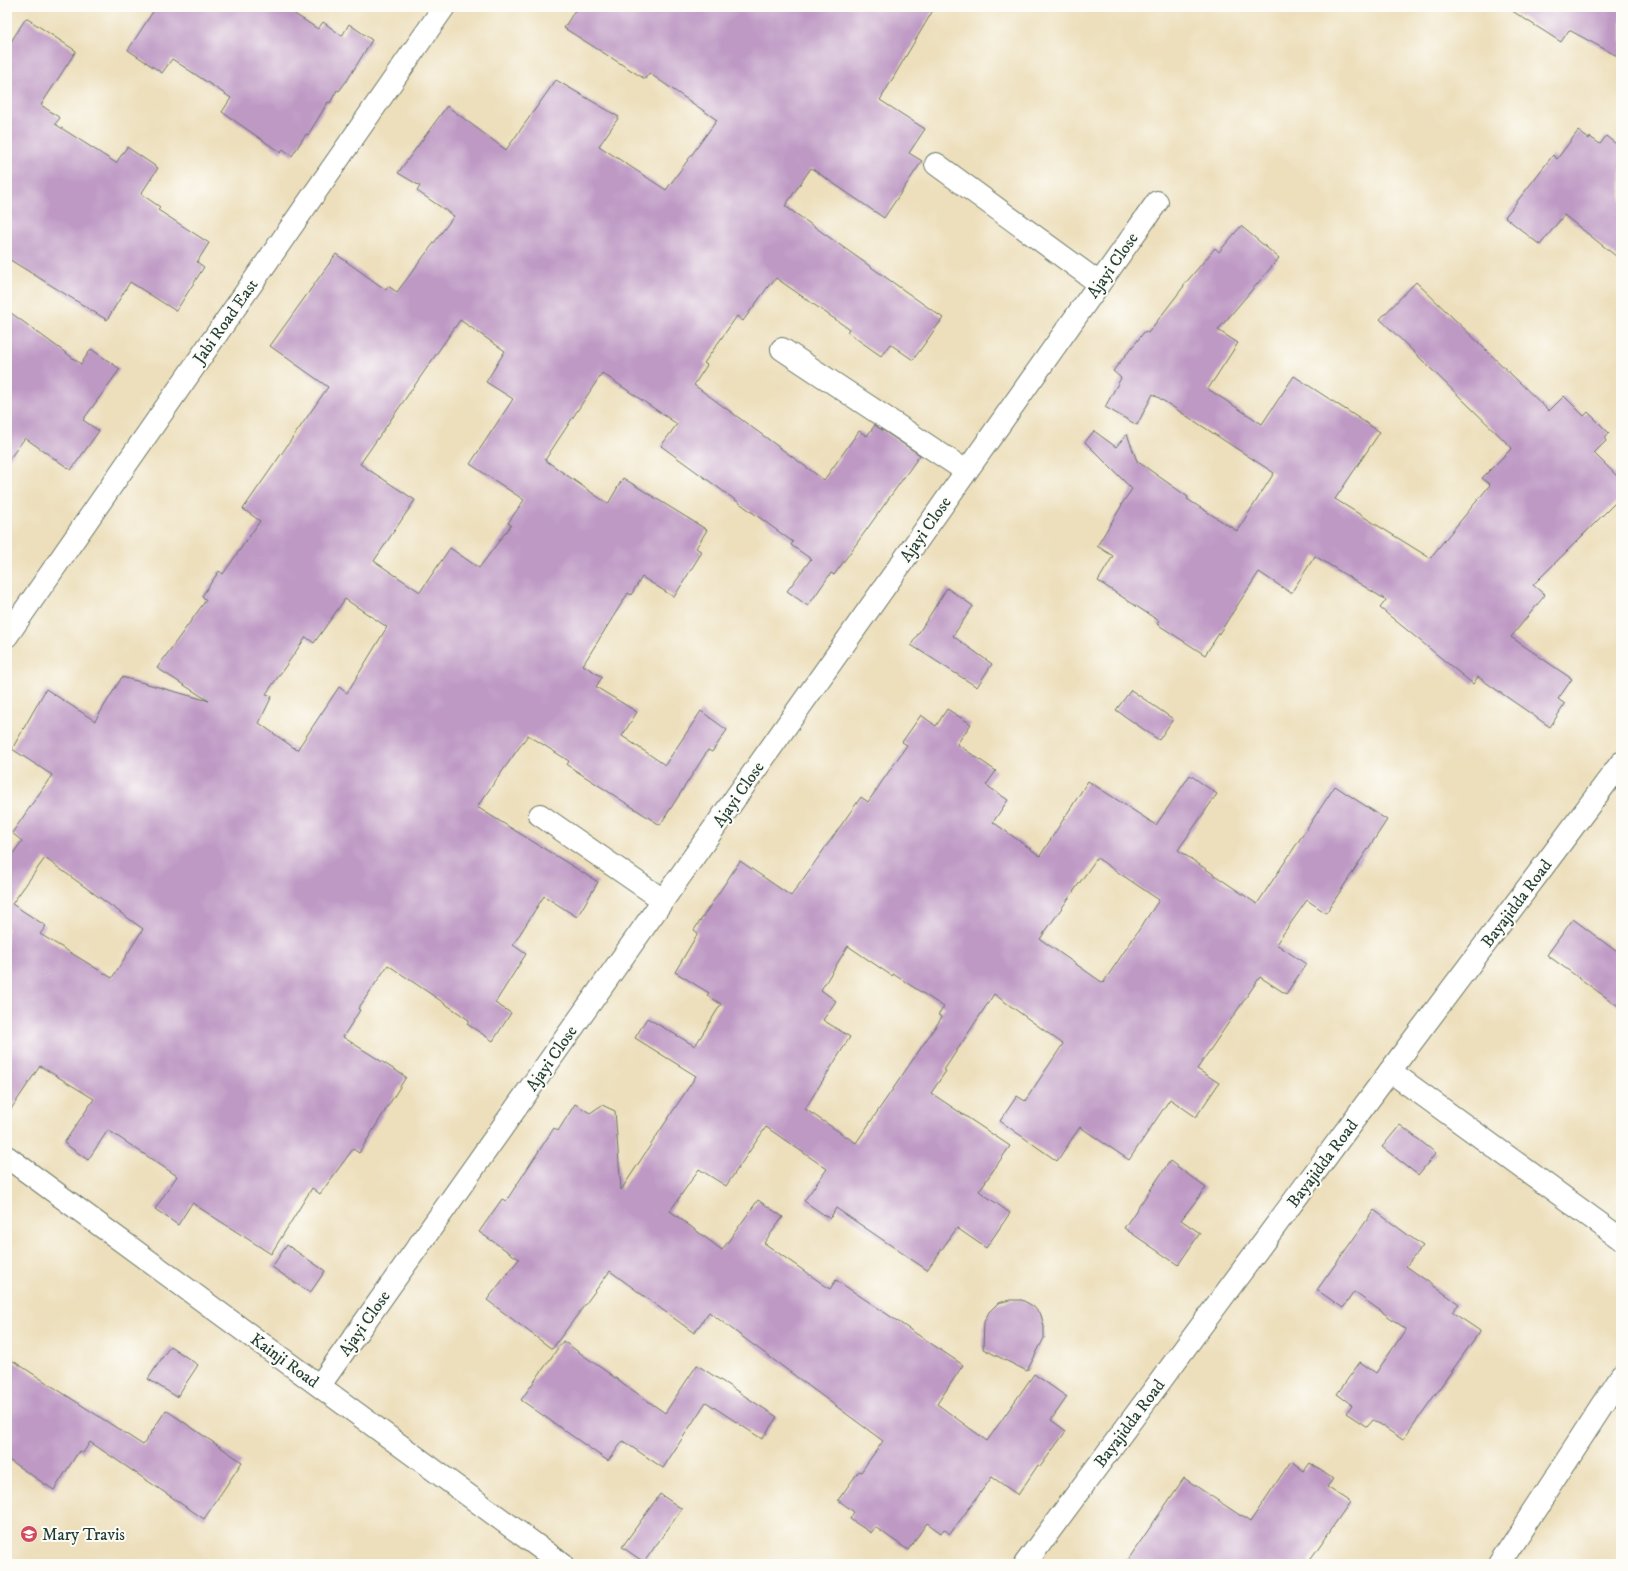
<svg xmlns="http://www.w3.org/2000/svg" width="1628" height="1571" viewBox="0 0 1628 1571" font-family="'IM FELL DW Pica',serif">
	<rect width="100%" height="100%" fill="#fdfcf7"/>
	<filter id="ink" filterUnits="userSpaceOnUse"><feTurbulence type="fractalNoise" baseFrequency=".025" numOctaves="2"/><feDisplacementMap in="SourceGraphic" scale="8" xChannelSelector="R" yChannelSelector="G"/><feConvolveMatrix kernelMatrix="1 2 1 2 8 2 1 2 1" color-interpolation-filters="sRGB"/></filter>
	<filter id="wash" filterUnits="userSpaceOnUse"><feTurbulence type="fractalNoise" baseFrequency=".012" numOctaves="4" result="noise"/><feDisplacementMap in="SourceGraphic" scale="16" xChannelSelector="R" yChannelSelector="G"/><feGaussianBlur stdDeviation="0.9" result="paint"/><feColorMatrix in="noise" values="0 0 0 0 0 0 0 0 0 0 0 0 0 0 0 0 0 1.4 0 .05"/><feComposite in="paint" operator="in"/></filter>
	<g filter="url(#wash)">
		<rect width="100%" height="100%" fill="#eddfbc"/>
		<g id="blocks">
			<g fill="#be99c4" fill-rule="evenodd">
				<polygon points="156,7 284,7 318,29 323,22 342,36 349,24 372,40 348,79 339,91 337,90 330,103 328,102 308,135 306,134 292,156 283,149 281,153 222,112 231,98 172,59 162,73 128,50"/>
				<path d="M577,7H935L880,100L925,129L909,153L922,161L884,218L811,168L785,206L943,318L913,360L890,344L881,356L847,332L849,329L776,278L771,285L770,284L743,321L737,316L704,363L707,365L694,385L824,480L859,431L867,436L875,425L920,455L834,575L831,573L808,606L787,591L811,559L791,545L793,542L661,446L677,424L602,373L545,460L608,504L623,478L707,530L696,548L702,552L674,597L642,577L631,595L628,593L583,665L602,677L596,687L637,712L622,736L665,765L701,711L727,730L712,752L708,750L660,825L567,765L569,761L528,735L477,807L598,882L577,917L544,896L513,945L526,954L495,1003L511,1013L493,1041L467,1024L469,1020L388,965L358,1009L360,1010L343,1037L406,1077L359,1153L353,1149L320,1194L312,1188L271,1254L192,1203L178,1225L155,1209L177,1176L108,1130L88,1160L64,1143L94,1099L40,1066L7,1115V862L22,841L12,833L52,775L12,749L46,689L95,721L122,677L209,701L157,668L206,600L202,596L219,571L223,574L260,521L243,509L328,387L270,346L336,254L386,290L388,286L397,292L454,216L417,191L420,186L398,173L447,106L506,150L556,80L619,117L599,146L666,190L717,120L649,73L645,79L564,28ZM460,320L505,351L486,382L513,399L470,464L524,500L508,523L511,525L479,568L450,548L420,592L374,561L415,500L360,464ZM345,599L387,627L347,693L339,687L297,750L259,723L272,696L266,694L306,637L314,643ZM45,858L143,929L112,978L40,934L46,926L12,904Z"/>
				<polygon points="1506,7 1621,7 1621,58 1569,30 1561,42"/>
				<polygon points="26,18 76,51 41,105 60,118 55,124 116,163 127,147 158,168 141,194 160,207 158,210 209,243 197,262 204,267 176,311 130,282 107,320 7,258 7,48"/>
				<polygon points="1578,131 1589,139 1590,137 1600,144 1606,136 1621,148 1621,260 1564,215 1540,245 1505,217 1553,155 1557,159"/>
				<polygon points="1241,226 1279,258 1218,330 1238,343 1208,389 1262,424 1294,376 1380,432 1335,499 1430,558 1490,485 1482,478 1512,448 1380,319 1416,282 1549,411 1564,396 1584,416 1588,412 1609,433 1605,439 1606,441 1594,453 1621,480 1621,497 1533,585 1545,595 1511,637 1572,679 1558,699 1565,704 1550,727 1478,677 1473,684 1380,608 1386,600 1315,556 1291,593 1259,572 1205,655 1157,624 1159,621 1098,581 1113,556 1097,546 1122,505 1121,505 1132,489 1085,442 1094,431 1116,447 1127,434 1137,461 1188,497 1187,499 1237,531 1274,473 1153,394 1137,425 1105,407 1121,378 1113,371 1145,331 1148,333 1184,286 1183,286 1215,248 1219,252"/>
				<polygon points="7,310 81,364 91,349 120,369 83,420 99,431 71,470 25,438 7,462"/>
				<polygon points="947,588 973,606 953,636 992,664 977,687 911,645"/>
				<polygon points="1131,690 1173,719 1159,740 1116,710"/>
				<path d="M947,709L971,724L957,744L996,771L986,785L1008,800L993,822L1040,856L1088,781L1156,825L1190,775L1217,794L1178,850L1257,904L1335,786L1387,820L1326,913L1307,900L1276,944L1306,964L1286,994L1260,977L1197,1069L1219,1083L1196,1117L1170,1099L1129,1160L1080,1127L1057,1161L1000,1121L1017,1096L1025,1101L1063,1044L994,994L944,1070L946,1071L931,1093L1010,1146L979,1191L1010,1213L986,1248L957,1228L927,1270L836,1208L830,1219L804,1201L827,1169L766,1127L726,1186L699,1169L670,1211L722,1250L758,1200L783,1217L764,1243L830,1289L836,1280L963,1365L937,1404L987,1441L1034,1374L1067,1397L1051,1420L1066,1431L1040,1467L1038,1465L1018,1495L992,1477L950,1534L944,1529L941,1533L927,1523L908,1550L875,1527L871,1533L850,1519L854,1512L838,1500L859,1471L861,1472L883,1441L709,1312L694,1333L610,1271L552,1349L487,1300L519,1259L479,1232L502,1199L506,1201L554,1128L558,1131L575,1104L590,1113L602,1105L615,1111L621,1190L696,1076L635,1038L647,1018L695,1046L721,1004L707,995L709,993L675,972L698,933L694,930L740,861L791,896L861,797L868,802L907,745L902,742L921,715L936,726ZM1097,858L1159,900L1103,983L1040,939ZM848,946L892,976L893,974L944,1007L938,1015L942,1017L856,1143L805,1109L850,1037L823,1020L836,1001L821,990Z"/>
				<polygon points="1573,919 1621,955 1621,1008 1547,955"/>
				<polygon points="1400,1125 1436,1153 1418,1175 1382,1147"/>
				<polygon points="1170,1161 1206,1188 1181,1220 1200,1233 1178,1265 1124,1228"/>
				<polygon points="1374,1210 1423,1246 1406,1266 1459,1304 1452,1312 1480,1331 1403,1440 1373,1420 1367,1427 1346,1413 1352,1405 1337,1394 1360,1362 1376,1373 1406,1329 1354,1292 1343,1308 1317,1290"/>
				<polygon points="287,1245 325,1271 310,1293 272,1267"/>
				<polygon points="1010,1300 1022,1300 1033,1306 1041,1315 1044,1326 1044,1338 1027,1371 983,1349 984,1322 989,1312 998,1303"/>
				<polygon points="563,1341 665,1413 697,1365 777,1417 762,1439 706,1402 663,1468 623,1441 608,1461 521,1400"/>
				<polygon points="170,1346 198,1365 177,1397 148,1379"/>
				<polygon points="7,1357 143,1445 166,1410 242,1462 204,1519 90,1442 83,1453 79,1451 54,1490 7,1459"/>
				<polygon points="1291,1461 1304,1471 1310,1463 1333,1479 1327,1487 1350,1502 1307,1564 1125,1564 1184,1478 1250,1522"/>
				<polygon points="660,1494 682,1509 644,1562 622,1547"/>
			</g>
		</g>
	</g>
	<g filter="url(#ink)">
		<use href="#blocks" fill-opacity="0" stroke="#677664" stroke-width="1"/>
		<g fill="none" stroke-linecap="round" stroke-linejoin="round">
			<g stroke="#677664" stroke-width="24">
				<g id="minor">
					<polyline points="936,164 1099,283"/>
					<polyline points="782,349 966,471"/>
					<polyline points="7,636 444,7"/>
					<polyline points="540,815 663,900"/>
					<polyline points="1390,1071 1621,1239"/>
					<polyline points="7,1157 562,1564"/>
					<polyline points="320,1385 1157,202"/>
					<polyline points="1025,1564 1390,1071 1621,763"/>
					<polyline points="1499,1564 1621,1377"/>
				</g>
			</g>
			<use href="#minor" stroke="#fff" stroke-width="22"/>
		</g>
	</g>
	<defs>
		<g id="school-disc" transform="scale(0.9)"><circle r="9.5" fill="#d1495b" stroke="#fdfcf7"/><path d="M0-5L7-2L0 1L-7-2ZM-4 1L0 2.5L4 1V4Q0 6-4 4Z" fill="#fff"/></g>
	</defs>
	<g fill-rule="evenodd">
		<use href="#school-disc" x="29" y="1534"/>
	</g>
	<g text-anchor="middle" stroke-width="4" stroke-linejoin="round" paint-order="stroke">
		<g font-size="17" fill="#1f3d34" stroke="#fdfcf7">
			<text transform="translate(1112 265) rotate(-55)" y="6">Ajayi Close</text>
			<text transform="translate(225 321) rotate(-55)" y="6">Jabi Road East</text>
			<text transform="translate(925 529) rotate(-55)" y="6">Ajayi Close</text>
			<text transform="translate(738 794) rotate(-55)" y="6">Ajayi Close</text>
			<text transform="translate(1516 903) rotate(-53)" y="6">Bayajidda Road</text>
			<text transform="translate(551 1058) rotate(-55)" y="6">Ajayi Close</text>
			<text transform="translate(1322 1163) rotate(-53)" y="6">Bayajidda Road</text>
			<text transform="translate(364 1323) rotate(-55)" y="6">Ajayi Close</text>
			<text transform="translate(285 1360) rotate(36)" y="6">Kainji Road</text>
			<text transform="translate(1129 1423) rotate(-53)" y="6">Bayajidda Road</text>
		</g>
		<g font-size="17" fill="#1f3d34" stroke="#fdfcf7" text-anchor="start">
			<text x="42" y="1540">Mary Travis</text>
		</g>
	</g>
	<rect width="1628" height="1571" fill="none" stroke="#fdfcf7" stroke-width="24"/>
</svg>
